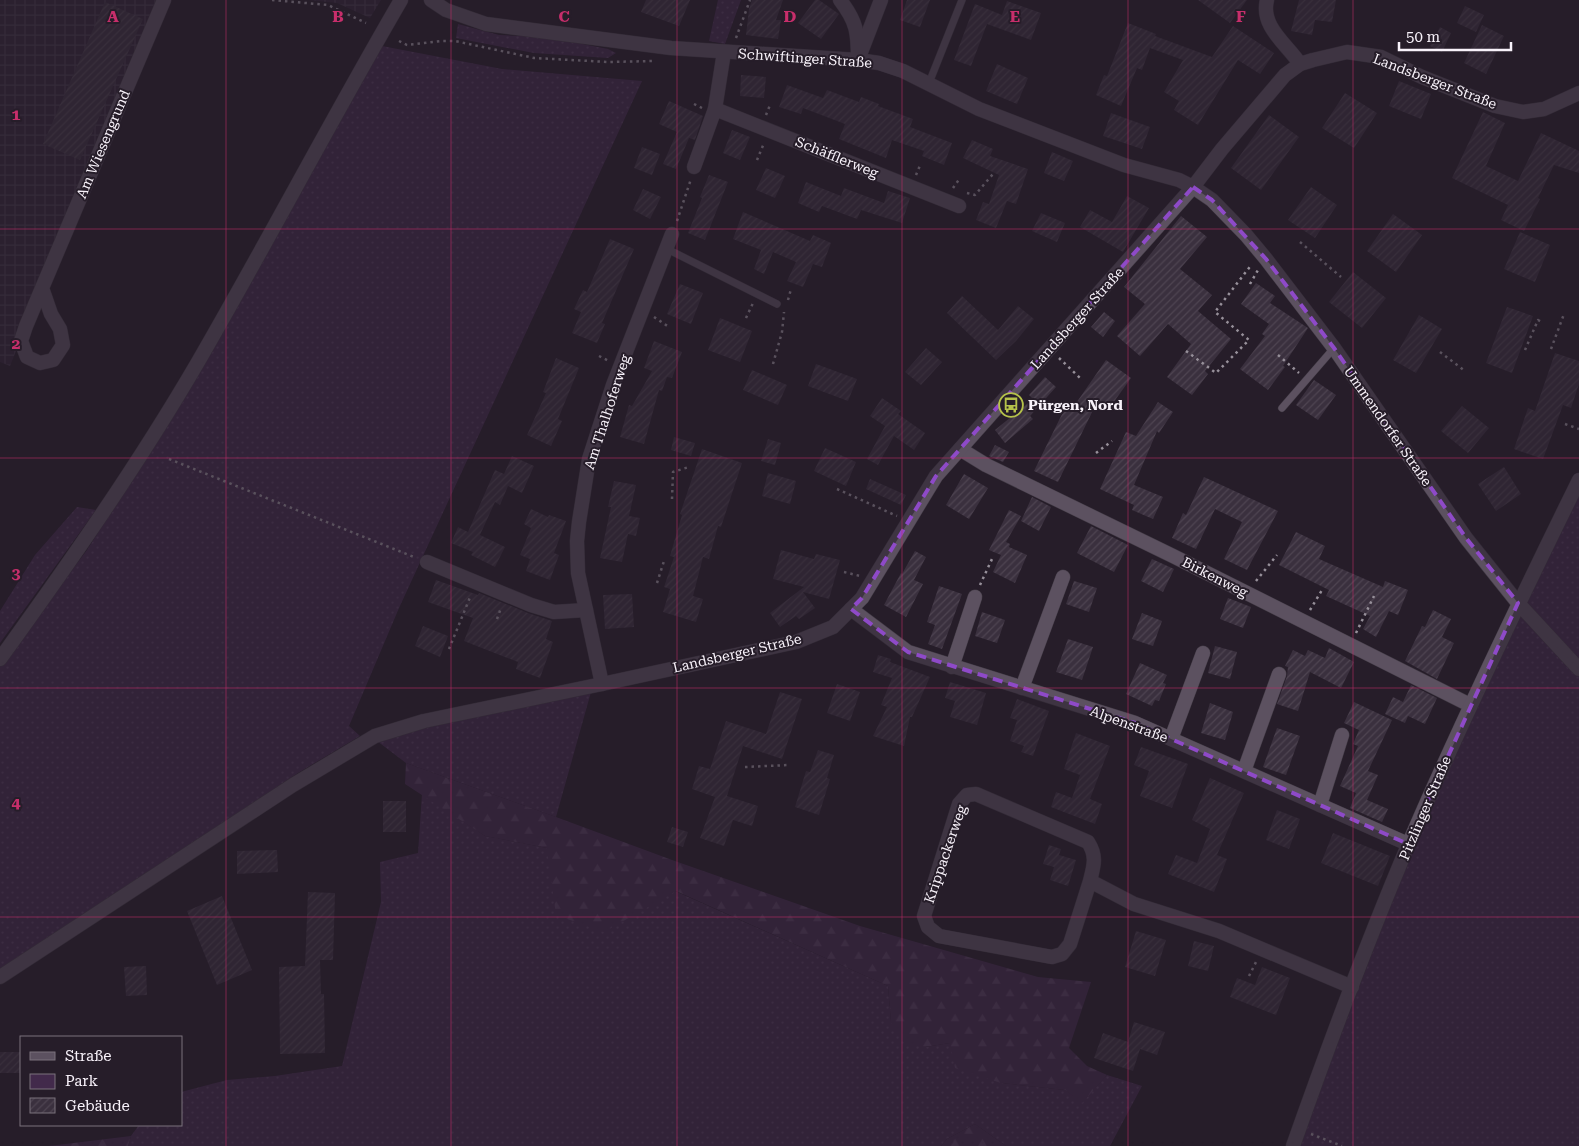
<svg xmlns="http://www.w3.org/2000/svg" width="1579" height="1146" viewBox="0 0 1579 1146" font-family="'Roboto Serif',serif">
	<defs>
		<pattern id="industrial-grid" width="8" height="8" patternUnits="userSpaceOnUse" patternTransform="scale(1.25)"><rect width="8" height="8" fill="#312436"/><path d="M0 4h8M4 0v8" fill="none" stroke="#453a4a"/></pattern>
		<pattern id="green-dots" width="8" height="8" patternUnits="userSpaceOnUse" patternTransform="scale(1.25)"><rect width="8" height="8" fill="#422a4b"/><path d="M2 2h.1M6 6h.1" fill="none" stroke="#553f5d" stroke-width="1.8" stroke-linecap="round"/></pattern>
		<pattern id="forest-firs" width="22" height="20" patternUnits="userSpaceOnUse" patternTransform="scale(1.25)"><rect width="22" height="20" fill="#422a4b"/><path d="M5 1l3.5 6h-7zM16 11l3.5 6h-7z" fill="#553f5d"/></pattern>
		<pattern id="building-hatch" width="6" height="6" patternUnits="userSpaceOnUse" patternTransform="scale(1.25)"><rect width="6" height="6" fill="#3a303e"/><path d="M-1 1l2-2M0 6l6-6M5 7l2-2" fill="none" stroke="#4e4451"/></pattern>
	</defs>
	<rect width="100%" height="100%" fill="#261d29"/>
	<g fill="url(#industrial-grid)">
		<polygon points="0,0 168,0 85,179 10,366 0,362"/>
		<polygon points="309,0 381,0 370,18 337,3"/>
	</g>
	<g fill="url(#green-dots)">
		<polygon points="718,0 741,0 725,44 709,41"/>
		<polygon points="458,24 499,35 547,37 608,49 616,53 608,58 534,53 456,38"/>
		<polygon points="382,46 502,69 642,81 399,608 349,726 360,736 298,773 197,841 0,971 0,666 87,550 149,452"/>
		<polygon points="1579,493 1579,1146 1298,1146 1413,846 1474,706"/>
		<polygon points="77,507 96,510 0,643 0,611 35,555"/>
		<polygon points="591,692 556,817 406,763 377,741 425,726"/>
		<polygon points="422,794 485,836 547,848 604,931 675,891 888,986 891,1022 925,1047 950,1043 1001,1083 1065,1090 1082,1102 1107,1075 1142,1086 1110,1146 1006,1146 975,1124 947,1139 941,1146 128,1146 131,1136 139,1125 181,1125 181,1092 227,1080 275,1076 342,1066 381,902 380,862 418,853"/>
	</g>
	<g fill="url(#forest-firs)">
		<polygon points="406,763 556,817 672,860 860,926 1038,977 1091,982 1069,1048 1087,1066 1107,1075 1082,1103 1065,1090 1001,1083 955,1068 950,1043 925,1047 905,1044 891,1022 888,986 676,891 604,932 556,915 547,848 485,836 405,784"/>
		<polygon points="975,1124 1006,1146 941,1146 947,1139"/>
		<polygon points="131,1136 128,1146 49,1146"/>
	</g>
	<g fill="url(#building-hatch)">
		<polygon points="646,0 690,0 679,26 641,12"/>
		<polygon points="752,0 783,0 776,20 781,20 778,39 746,35 749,9"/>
		<polygon points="815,0 819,0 839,14 821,39 798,23"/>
		<polygon points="907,0 930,0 920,27 900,20"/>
		<polygon points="1198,0 1247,0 1230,23"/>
		<polygon points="1299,0 1336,0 1332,22 1315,20 1312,35 1291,31"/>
		<polygon points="1007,1 1041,13 1031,40 987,24 971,66 954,60 975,4 1002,15"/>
		<polygon points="105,2 143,19 80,160 43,144"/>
		<polygon points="1465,6 1484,15 1476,32 1457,23"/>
		<polygon points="1128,23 1156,34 1155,36 1212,57 1233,26 1274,53 1260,74 1238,60 1198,125 1174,110 1179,101 1164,92 1183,60 1150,48 1142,70 1137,68 1121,106 1096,95 1104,75 1107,76"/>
		<polygon points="1482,25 1504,36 1486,74 1464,63"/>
		<polygon points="1440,27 1451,33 1442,52 1430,46"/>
		<polygon points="997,64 1028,78 1017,104 986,91"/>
		<polygon points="741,75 766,77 764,98 740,96"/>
		<polygon points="1399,81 1431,94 1421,119 1389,106"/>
		<polygon points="787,85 823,98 827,90 859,102 861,97 879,104 878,106 913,119 910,127 952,143 944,165 922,156 924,151 892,140 886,158 839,139 845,124 803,108 801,114 779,107"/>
		<polygon points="1345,93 1377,113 1354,148 1322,128"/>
		<polygon points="669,101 703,116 695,140 689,138 676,169 663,164 677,132 659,124"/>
		<polygon points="1483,112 1505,123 1486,166 1518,181 1541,133 1579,151 1579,173 1554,165 1538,198 1540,199 1524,231 1501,220 1508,205 1452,178"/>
		<polygon points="1111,113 1150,127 1142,149 1103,136"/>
		<polygon points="1269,115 1299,137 1261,190 1231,168"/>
		<polygon points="732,130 750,137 740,160 723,153"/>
		<polygon points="972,140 993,149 990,156 1028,169 1016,204 1007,201 996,228 976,220 983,202 989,204 999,175 963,158"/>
		<polygon points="642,147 660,154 652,175 634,168"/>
		<polygon points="1052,152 1073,161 1064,181 1044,173"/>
		<polygon points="766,168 785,176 775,198 756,190"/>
		<polygon points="709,175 728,182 705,240 688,233 702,198 700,197"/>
		<polygon points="806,182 841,196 844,188 884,203 888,191 910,198 902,223 861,210 857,219 822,206 819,212 798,203"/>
		<polygon points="1311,187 1337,205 1315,238 1288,220"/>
		<polygon points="643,189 661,197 650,219 633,210"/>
		<polygon points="1127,196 1149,208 1123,252 1080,227 1090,210 1112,222"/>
		<polygon points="743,212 810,241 813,235 831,243 822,267 813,264 803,287 787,281 796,262 773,252 764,274 754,269 761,250 733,239"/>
		<polygon points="1041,213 1065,223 1057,242 1032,231"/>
		<polygon points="1393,214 1422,235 1396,272 1367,251"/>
		<polygon points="1181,216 1207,237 1180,269 1212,295 1198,311 1231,339 1205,371 1208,374 1192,395 1167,377 1191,344 1168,324 1140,356 1117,336 1145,304 1124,287"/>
		<polygon points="1520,232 1550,245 1535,282 1504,269"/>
		<polygon points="610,239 634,249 602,323 605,324 597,343 572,333 581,312 574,309 583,290 587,292"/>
		<polygon points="1353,272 1386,298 1362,328 1329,302"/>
		<polygon points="1256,283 1275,296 1270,303 1308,328 1283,366 1285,367 1268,390 1240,369 1265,336 1262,334 1269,324 1241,304"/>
		<polygon points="680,284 703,293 691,324 667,314"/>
		<polygon points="962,296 998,330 1018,306 1034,319 1016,341 996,360 947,313"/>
		<polygon points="1507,307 1533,316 1512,373 1486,363"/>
		<polygon points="1104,312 1115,321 1103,337 1091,327"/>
		<polygon points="1419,315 1442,329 1416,373 1393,360"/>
		<polygon points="720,318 752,331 740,362 708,350"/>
		<polygon points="654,341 682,352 672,378 667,377 662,391 659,390 644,444 620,437 629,405 632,406 652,371 644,368"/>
		<polygon points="926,348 942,362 921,385 905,372"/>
		<polygon points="1555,353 1579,361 1579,384 1571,408 1563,405 1543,459 1514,449 1528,408 1535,411"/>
		<polygon points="556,358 579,368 558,419 562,421 551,446 527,435 546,393 543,392"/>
		<polygon points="1106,360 1131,378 1108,410 1097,402 1058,482 1034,471 1066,406 1072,409"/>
		<polygon points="816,364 857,379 848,401 808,386"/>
		<polygon points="752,370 787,385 778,405 743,390"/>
		<polygon points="1045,377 1056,387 1030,416 1033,419 1005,443 995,430 1033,399 1029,395"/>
		<polygon points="1314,380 1336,395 1318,420 1296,405"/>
		<polygon points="882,398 901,411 898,414 925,433 914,450 894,436 878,465 867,459 885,426 870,416"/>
		<polygon points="1158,402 1173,412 1159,433 1157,431 1134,485 1163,497 1153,519 1132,510 1134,505 1100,489 1126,432 1136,436"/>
		<polygon points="1462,406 1489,428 1468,453 1441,431"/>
		<polygon points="674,437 695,443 691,456 671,450"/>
		<polygon points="768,439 781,443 775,465 761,461"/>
		<polygon points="995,445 1009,452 1003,462 989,456"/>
		<polygon points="825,448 856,462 846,486 814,471"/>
		<polygon points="702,449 742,463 721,527 718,526 709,559 703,557 693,596 703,599 696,622 663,612 670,589 664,587 674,557 670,556 682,515 680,514"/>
		<polygon points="512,456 534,466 522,493 508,486 500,505 495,502 480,535 505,547 495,567 471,555 473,552 451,543 458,527 468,532 495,470 504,474"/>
		<polygon points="1504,467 1521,494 1496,511 1478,484"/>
		<polygon points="768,473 796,481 790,504 762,496"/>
		<polygon points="964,474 988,488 969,519 946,505"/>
		<polygon points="1204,477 1278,511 1247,570 1224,559 1242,522 1215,509 1196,549 1172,538 1183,513 1186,515"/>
		<polygon points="870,479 906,495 901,505 866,489"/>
		<polygon points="614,481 636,485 629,516 640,518 636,536 628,534 622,562 600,558 611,507 608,507"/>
		<polygon points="1032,497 1051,507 1039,531 1021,521"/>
		<polygon points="531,509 548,517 549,515 566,521 554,553 559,555 550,580 526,571 530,559 520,555 531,528 524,524"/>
		<polygon points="1009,510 1021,516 1006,542 1010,544 1009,547 1027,555 1015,583 993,572 1001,555 989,550"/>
		<polygon points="1091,526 1128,545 1114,572 1077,553"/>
		<polygon points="1296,532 1325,546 1319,559 1383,587 1385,581 1408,590 1398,615 1389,611 1376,637 1363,629 1370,616 1326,596 1329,590 1279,565"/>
		<polygon points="781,550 814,559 816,554 840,560 829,599 803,592 815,608 799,619 796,616 780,627 770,613 804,587 773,579"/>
		<polygon points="915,551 926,557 914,580 923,584 906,617 884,605 901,573 902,574"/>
		<polygon points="1152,559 1174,569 1163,592 1141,581"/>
		<polygon points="436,580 478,595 479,593 528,613 552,621 546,639 553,642 540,678 516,669 518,662 464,641 473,618 428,602"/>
		<polygon points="1074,581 1097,588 1089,612 1066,604"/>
		<polygon points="939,586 962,594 942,649 928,644 935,625 927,622"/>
		<polygon points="632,594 634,627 605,629 603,595"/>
		<polygon points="1228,598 1251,607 1243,628 1220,619"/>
		<polygon points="1433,610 1451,619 1442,637 1454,643 1437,679 1405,661 1422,626 1425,627"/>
		<polygon points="982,612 1005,620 997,643 975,636"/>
		<polygon points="1142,613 1162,621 1153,646 1132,639"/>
		<polygon points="423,626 448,636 440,657 415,646"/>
		<polygon points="1068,639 1093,647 1082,680 1056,672"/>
		<polygon points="1215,646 1237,652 1230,679 1208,673"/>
		<polygon points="1329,648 1354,662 1341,688 1310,672 1298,711 1277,704 1287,676 1288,667 1285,666 1293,650 1305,656 1308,650 1325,658"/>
		<polygon points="878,655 891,659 890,662 930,677 912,717 910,717 904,746 873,736 887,707 881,705 892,678 873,672"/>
		<polygon points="1140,663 1167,675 1163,683 1166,684 1159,701 1155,700 1152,706 1126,694"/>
		<polygon points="950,682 986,693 977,725 950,717 955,701 945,698"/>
		<polygon points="837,684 860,692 850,721 827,713"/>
		<polygon points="1411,685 1437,698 1425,724 1408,716 1405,723 1385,714 1393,697 1403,702"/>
		<polygon points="780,692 802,699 782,759 743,746 727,796 758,806 752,826 733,820 724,846 700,838 715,797 692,789 699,766 710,769 726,721 766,734"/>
		<polygon points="1017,699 1049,711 1033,756 1021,752 1024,746 1010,741 1017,720 1010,718"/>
		<polygon points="1354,702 1392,720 1368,771 1378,775 1367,800 1388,809 1382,822 1350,808 1356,793 1340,786 1358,746 1353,744 1359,730 1344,723"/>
		<polygon points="1210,703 1233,712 1225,740 1201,733"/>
		<polygon points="1277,728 1300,736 1286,775 1263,767"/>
		<polygon points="1076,733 1110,746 1090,799 1102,804 1095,824 1051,807 1056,792 1072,798 1080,775 1064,769"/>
		<polygon points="1141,747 1188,764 1172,808 1140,796 1149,771 1134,765"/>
		<polygon points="818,750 834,755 827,778 830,779 819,815 795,807 806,771 810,772"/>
		<polygon points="1210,778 1244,793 1217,855 1227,859 1214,892 1168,874 1176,855 1197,863 1210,829 1192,820"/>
		<rect x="383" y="801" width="23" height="31"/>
		<polygon points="1277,810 1300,819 1289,849 1266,840"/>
		<polygon points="672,827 688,832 683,847 667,842"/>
		<polygon points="1333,833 1390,856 1378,886 1321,863"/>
		<polygon points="1049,845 1061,849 1059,855 1076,860 1068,886 1050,880 1054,867 1043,864"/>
		<polygon points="277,850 278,872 237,874 237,851"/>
		<polygon points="308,892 335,893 333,960 320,960 321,994 324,994 325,1053 280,1054 279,967 305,966"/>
		<polygon points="222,896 252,970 217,985 187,911"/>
		<polygon points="1136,931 1166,940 1155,976 1125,967"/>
		<polygon points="1194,941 1214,946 1208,971 1188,966"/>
		<polygon points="146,966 147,995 126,996 124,967"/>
		<polygon points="1262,967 1290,978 1276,1015 1230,997 1237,978 1255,985"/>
		<polygon points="1134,1022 1165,1032 1157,1055 1140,1049 1133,1071 1094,1058 1103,1033 1128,1042"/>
		<rect x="0" y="1052" width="21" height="21"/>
	</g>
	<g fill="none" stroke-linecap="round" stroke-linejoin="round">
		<g stroke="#423b45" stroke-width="8">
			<g id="service">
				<polyline points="929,83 962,0"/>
				<polyline points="667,249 777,304"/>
				<polyline points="1282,408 1334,348"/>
			</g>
		</g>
		<g stroke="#423b45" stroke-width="15">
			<g id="minor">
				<path d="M840,0C857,22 858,33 858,60"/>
				<path d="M1267,0C1260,27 1288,45 1300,64"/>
				<polyline points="861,52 881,0"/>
				<polyline points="715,109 959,206"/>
				<polyline points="694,167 715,109 724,52"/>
				<polyline points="42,288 51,314 60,329 63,345 53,360 40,363 27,357 21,341 26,326 42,288 164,0"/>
				<polyline points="960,449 986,465 1173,556 1470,705"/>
				<polyline points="427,562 531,605 554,612 586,610"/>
				<polyline points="851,609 908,652 1135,723 1408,844"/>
				<polyline points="952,667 975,597"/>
				<polyline points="602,684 578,573 577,541 579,522 589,459 613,385 672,234"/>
				<polyline points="1022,688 1063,577"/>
				<polyline points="1171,739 1203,653"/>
				<polyline points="1244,771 1279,674"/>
				<polyline points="1320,805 1342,735"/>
				<path d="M1090,881L1070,944L1062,954L1052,957L939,936L928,927L924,916L959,804L967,795L976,794L1088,842C1097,856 1094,865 1090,881L1134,904L1219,931L1352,987"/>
				<polyline points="0,977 293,785 375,736 424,721 602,684 796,642 833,627 862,598 936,476 1193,187 1222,149 1285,75 1300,64 1313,60 1347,52 1381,57 1422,77 1495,106 1523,112 1544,109 1579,93"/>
				<path d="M1293,1146C1329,1044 1367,942 1409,843C1462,720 1520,600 1579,480"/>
			</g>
		</g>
		<g stroke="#423b45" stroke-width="15">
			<polyline id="tertiary" points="431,0 446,10 486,24 671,48 858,60 879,63 903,71 979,109 1124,165 1179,180 1193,187 1212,200 1246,235 1266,259 1334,348 1466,538 1518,603 1579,669"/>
		</g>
		<g stroke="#423b45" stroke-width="15">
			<path id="secondary" d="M0,659C70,562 138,465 198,362C267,243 331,120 401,0"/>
		</g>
		<g stroke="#97909a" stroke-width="2.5" stroke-dasharray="2.5 4" stroke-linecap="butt">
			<polyline points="272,0 328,5 366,23"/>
			<polyline points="736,38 750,0"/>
			<polyline points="399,41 407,45 441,41 455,41 534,58 608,62 655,61"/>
			<polyline points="694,104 702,108"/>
			<polyline points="766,115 770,105"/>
			<polyline points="757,160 764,143"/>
			<polyline points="916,175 921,163"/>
			<polyline points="953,188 960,178"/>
			<polyline points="967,193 975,195 993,174"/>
			<polyline points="677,221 691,179"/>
			<polyline points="1300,242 1341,277"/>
			<polyline points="1250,284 1258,270"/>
			<polyline points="788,300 791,289"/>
			<polyline points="654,317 669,327"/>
			<polyline points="746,318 753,303"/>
			<polyline points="1551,349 1564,314"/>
			<polyline points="1525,350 1538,320 1542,322"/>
			<polyline points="1186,351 1216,373 1249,340 1215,312 1252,264"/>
			<polyline points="1440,352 1465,371"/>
			<polyline points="1278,355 1299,373"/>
			<polyline points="599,356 609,361"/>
			<polyline points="1059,358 1080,378"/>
			<polyline points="773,364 782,332 784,312"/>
			<polyline points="1565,424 1579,429"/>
			<polyline points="1096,453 1112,441"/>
			<polyline points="169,459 414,557"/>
			<polyline points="837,489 897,516"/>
			<polyline points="672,499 673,472 689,467"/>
			<polyline points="844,572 860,576"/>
			<polyline points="1256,581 1277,555"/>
			<polyline points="657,583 664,561"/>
			<polyline points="980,585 992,559"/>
			<polyline points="1310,610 1322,590"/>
			<polyline points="497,619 501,608"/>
			<polyline points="1356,633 1374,596"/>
			<polyline points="449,649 471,595"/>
			<polyline points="745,767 789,765"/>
			<polyline points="1249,976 1256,962"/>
			<polyline points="1311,1134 1342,1146"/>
		</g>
		<use href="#service" stroke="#5c5160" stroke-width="7"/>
		<use href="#minor" stroke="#5c5160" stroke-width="14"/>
		<use href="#tertiary" stroke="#5c5160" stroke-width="14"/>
		<use href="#secondary" stroke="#5c5160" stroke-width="14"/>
	</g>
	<path d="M0 0H1579V1146H0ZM1193,187L1212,200L1266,259L1334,348L1466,538L1518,603L1408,844L1135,723L908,652L851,609L862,598L936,476Z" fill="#261d29" fill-opacity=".55" fill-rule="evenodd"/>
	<path fill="none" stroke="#8e4ac8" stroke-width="4" stroke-dasharray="10 6" stroke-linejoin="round" d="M1193,187L1212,200L1266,259L1334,348L1466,538L1518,603L1408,844L1135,723L908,652L851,609L862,598L936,476Z"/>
	<path fill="none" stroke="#c72e6b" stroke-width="1" stroke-opacity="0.55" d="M226,0V1146M451,0V1146M677,0V1146M902,0V1146M1128,0V1146M1353,0V1146M0,229H1579M0,458H1579M0,688H1579M0,917H1579"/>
	<defs>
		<g id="bus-ring" transform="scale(1.25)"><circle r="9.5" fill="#261d29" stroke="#b5c24a" stroke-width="1.5"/><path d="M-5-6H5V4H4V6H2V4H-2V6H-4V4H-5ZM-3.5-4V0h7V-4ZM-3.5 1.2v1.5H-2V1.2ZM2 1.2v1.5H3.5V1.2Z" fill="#b5c24a"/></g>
	</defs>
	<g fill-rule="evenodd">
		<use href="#bus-ring" x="1011" y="405"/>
	</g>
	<g text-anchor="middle" stroke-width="4" stroke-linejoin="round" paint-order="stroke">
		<g font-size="14" fill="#f8f2fa" stroke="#261d29">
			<text transform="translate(805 58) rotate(4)" y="5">Schwiftinger Straße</text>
			<text transform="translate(1435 81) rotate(21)" y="5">Landsberger Straße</text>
			<text transform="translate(103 144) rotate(-67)" y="5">Am Wiesengrund</text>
			<text transform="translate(837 157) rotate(22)" y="5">Schäfflerweg</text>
			<text transform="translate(1077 318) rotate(-48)" y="5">Landsberger Straße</text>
			<text transform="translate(607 412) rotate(-72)" y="5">Am Thalhoferweg</text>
			<text transform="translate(1388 426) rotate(55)" y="5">Ummendorfer Straße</text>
			<text transform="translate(1215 577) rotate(27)" y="5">Birkenweg</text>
			<text transform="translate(737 653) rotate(-13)" y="5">Landsberger Straße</text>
			<text transform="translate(1129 724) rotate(20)" y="5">Alpenstraße</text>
			<text transform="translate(1425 808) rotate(-67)" y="5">Pitzlinger Straße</text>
			<text transform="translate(945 854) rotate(-71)" y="5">Krippackerweg</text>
		</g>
		<g font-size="14" font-weight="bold" fill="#f8f2fa" stroke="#261d29" text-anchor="start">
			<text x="1028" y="410">Pürgen, Nord</text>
		</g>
	</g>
	<g font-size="16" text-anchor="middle" font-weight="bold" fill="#c72e6b" stroke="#261d29" stroke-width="4" stroke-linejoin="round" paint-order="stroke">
		<text x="113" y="22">A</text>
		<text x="338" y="22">B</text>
		<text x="564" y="22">C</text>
		<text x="790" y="22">D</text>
		<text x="1015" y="22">E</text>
		<text x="1241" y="22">F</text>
		<text x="16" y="120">1</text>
		<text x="16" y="349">2</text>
		<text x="16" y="579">3</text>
		<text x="16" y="808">4</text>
	</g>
	<rect x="20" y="1036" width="162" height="90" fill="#261d29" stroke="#7a727d"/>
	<rect x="30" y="1052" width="25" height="8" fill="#5c5160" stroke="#7a727d"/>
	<text x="65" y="1061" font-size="15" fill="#f8f2fa">Straße</text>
	<rect x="30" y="1074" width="25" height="15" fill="#422a4b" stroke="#7a727d"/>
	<text x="65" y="1086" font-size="15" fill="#f8f2fa">Park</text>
	<rect x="30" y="1098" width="25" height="15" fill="url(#building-hatch)" stroke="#7a727d"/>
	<text x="65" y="1111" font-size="15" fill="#f8f2fa">Gebäude</text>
	<path d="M1399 42v8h112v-8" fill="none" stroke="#f8f2fa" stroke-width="2.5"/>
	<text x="1406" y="42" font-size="15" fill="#f8f2fa" stroke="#261d29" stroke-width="4" paint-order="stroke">50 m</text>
</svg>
